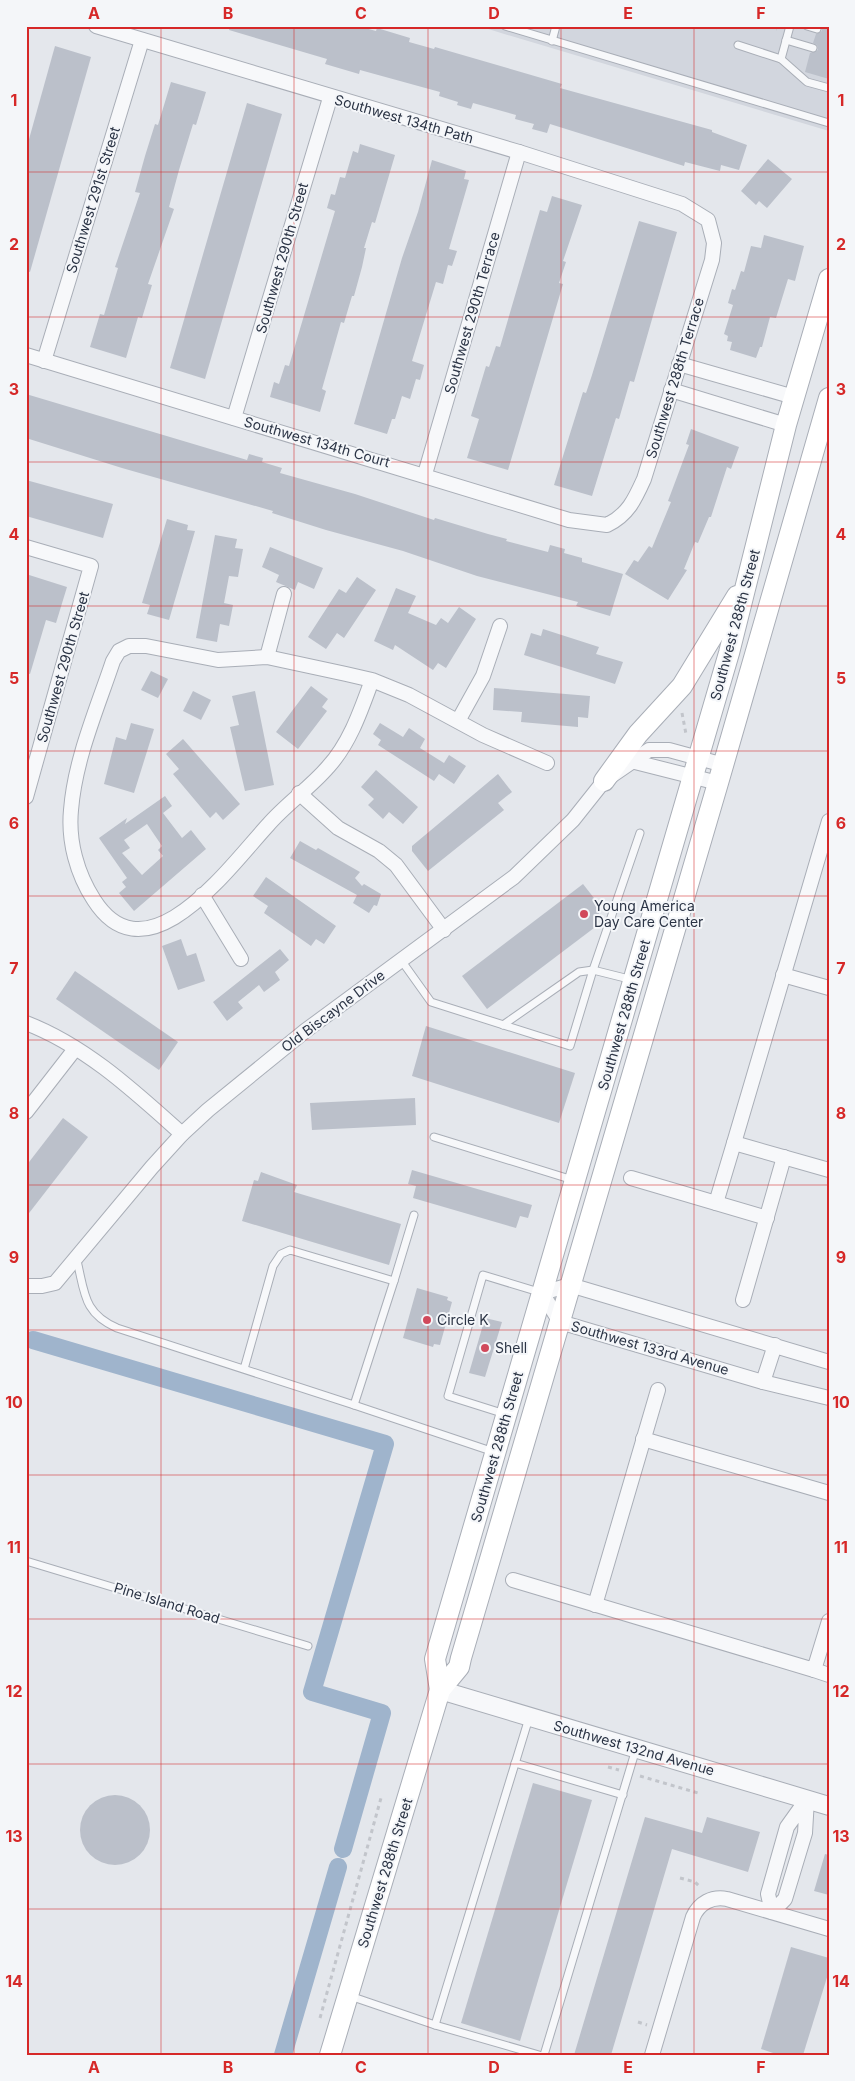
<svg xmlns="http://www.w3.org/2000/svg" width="855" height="2081" viewBox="0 0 855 2081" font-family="Inter,sans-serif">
	<rect width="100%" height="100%" fill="#e4e7ec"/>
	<polygon fill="#d2d6de" points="479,26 829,26 829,131 501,33"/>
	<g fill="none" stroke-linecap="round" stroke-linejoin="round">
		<g stroke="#9fb4cc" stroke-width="18">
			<polyline points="33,1340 385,1444 312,1692 382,1713 343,1849"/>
			<polyline points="283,2055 338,1867"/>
		</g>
	</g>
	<g fill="#bbc0ca" fill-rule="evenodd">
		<polygon points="230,26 358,26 376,31 377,28 410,38 409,42 434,49 435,47 562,84 560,88 712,130 712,132 747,145 739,170 721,165 720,171 685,162 684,166 550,124 547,133 532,129 534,124 515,119 516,115 473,103 471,109 457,105 458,102 439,96 440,92 360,70 359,74 325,64 327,59 229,30"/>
		<polygon points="821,26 829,26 829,79 805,72 810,53 818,50 817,45 813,43 816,34 822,31"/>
		<polygon points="55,46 91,57 30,272 26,271 26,150"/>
		<polygon points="171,82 206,92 196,125 193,124 179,170 169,207 174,209 148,284 152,285 142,318 138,317 126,358 90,347 100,314 104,315 118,268 115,267 140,193 135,192 145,156 155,124 158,125"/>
		<polygon points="247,103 282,114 205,379 170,368"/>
		<polygon points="360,144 395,155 375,223 372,222 364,248 366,248 362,267 354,296 352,296 344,323 341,322 322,389 326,391 320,412 270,397 274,382 279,384 285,365 289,366 335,211 327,208 331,194 335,195 340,177 345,178 353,151 358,153"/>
		<polygon points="768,159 792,179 767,208 759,201 756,205 741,191"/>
		<polygon points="432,160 466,171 464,179 469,180 449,249 457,251 452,266 448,265 443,284 436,282 412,361 424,365 420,380 416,379 410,399 402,396 395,419 392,419 387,434 354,424 402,258 418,212"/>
		<polygon points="552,196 582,205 563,261 566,262 559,283 563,284 508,470 467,458 479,419 471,416 486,366 489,367 496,346 500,347 540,210 547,212"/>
		<polygon points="639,221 677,232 634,382 630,381 619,419 616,418 592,496 554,485 583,392 586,393 592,375"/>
		<polygon points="764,235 804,246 795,281 788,279 776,318 770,317 762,347 760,347 756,358 730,350 732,342 727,341 728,336 724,334 733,305 728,303 732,289 735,290 741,271 744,272 751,246 761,248"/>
		<polygon points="26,394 247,460 249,454 263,458 262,462 282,468 280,473 355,494 434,520 435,518 488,534 507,539 506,541 548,552 550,545 565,549 564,553 582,558 582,562 623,574 610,616 576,606 578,602 477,576 403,551 326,530 272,513 273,511 122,468 26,438"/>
		<polygon points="691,429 739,447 731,469 727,467 711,517 709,517 698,543 695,542 684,569 687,570 668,600 625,574 634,560 638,562 649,546 652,548 671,502 668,501 689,445 686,444"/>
		<polygon points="26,480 113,504 103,538 26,516"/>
		<polygon points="167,519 188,525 187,530 195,531 169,620 147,614 150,605 142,603"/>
		<polygon points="215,535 237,539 235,548 243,549 238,577 229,576 224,603 233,605 229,626 220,624 217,642 196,638"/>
		<polygon points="270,547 323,568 314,589 298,582 295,590 276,582 279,575 262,567"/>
		<polygon points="26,574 67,587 56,623 46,620 30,674 26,673"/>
		<polygon points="357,577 376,590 344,638 337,633 326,649 308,637 339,589 346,593"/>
		<polygon points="396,588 416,596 408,613 436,625 441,618 448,623 459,607 476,619 446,668 438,663 433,670 395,645 393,650 374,641"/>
		<polygon points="543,629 599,647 596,654 623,662 615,684 524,655 531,633 541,636"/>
		<polygon points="151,671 168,679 158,698 141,690"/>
		<polygon points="311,686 328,699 322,707 327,711 298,749 276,732"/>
		<polygon points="494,688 590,696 588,718 578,717 578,727 521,722 522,712 493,710"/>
		<polygon points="193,691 211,700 201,720 183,711"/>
		<polygon points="255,691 274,785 245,791 230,727 239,725 232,696"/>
		<polygon points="131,723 154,729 134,793 104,784 116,737 126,740"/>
		<polygon points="380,723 403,737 409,728 425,739 420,748 444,763 449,755 466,766 454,784 439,774 434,781 378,745 381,740 373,734"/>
		<polygon points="183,739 240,804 223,820 216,812 210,818 173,774 179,769 166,754"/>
		<polygon points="376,770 418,807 403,824 389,812 383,819 368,805 374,799 361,787"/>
		<polygon points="498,774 512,792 498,803 504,810 428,871 412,851 412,846"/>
		<path d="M165,796L172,806L163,813L182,838L191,830L206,849L134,911L119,893L126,887L122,882L127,878L99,838L127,818L125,824ZM147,824L162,846L158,850L163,856L142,875L122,853L130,848L124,840Z"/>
		<polygon points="300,841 316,850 318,848 360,872 355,878 362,886 364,884 381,894 377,906 374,905 369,913 353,903 357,895 290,858"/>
		<polygon points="266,877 336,926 324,944 316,939 311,946 264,913 268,906 253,896"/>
		<polygon points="583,884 601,907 594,928 487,1009 462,976"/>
		<polygon points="181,939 187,956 196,953 205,981 178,990 162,946"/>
		<polygon points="280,949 289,960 275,972 280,980 264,992 259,985 238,1002 243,1008 227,1021 213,1002"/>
		<polygon points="75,971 178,1042 159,1070 56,999"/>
		<polygon points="426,1026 575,1073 559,1123 412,1076"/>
		<polygon points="415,1098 416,1125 312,1130 310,1103"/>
		<polygon points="63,1118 88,1137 26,1217 26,1166"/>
		<polygon points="412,1170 532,1205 528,1218 520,1216 516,1228 413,1198 416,1186 408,1184"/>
		<polygon points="261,1172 297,1185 294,1192 401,1224 389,1265 242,1221 254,1180 258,1181"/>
		<polygon points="417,1288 448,1297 447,1300 452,1302 440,1345 434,1344 433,1347 403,1338"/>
		<polygon points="485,1318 502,1322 485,1377 469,1373"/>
		<polygon points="533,1783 592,1800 520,2041 461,2023"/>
		<circle cx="115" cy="1830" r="35"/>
		<polygon points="645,1817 702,1833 707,1817 760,1832 748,1872 672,1849 611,2055 574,2055"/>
		<polygon points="825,1854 829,1855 829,1895 814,1891"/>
		<polygon points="791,1947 829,1958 829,1971 803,2055 779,2055 761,2049"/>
	</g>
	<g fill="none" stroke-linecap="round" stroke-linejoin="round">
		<g stroke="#a9aeb7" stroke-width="9">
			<g id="service">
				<polyline points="505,26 829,123"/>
				<polyline points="807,26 817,29"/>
				<polyline points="786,40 813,48"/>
				<polyline points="552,41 556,26"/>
				<polyline points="738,45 781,59 807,82 829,88"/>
				<polyline points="781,59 790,26"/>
				<polyline points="401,960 431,1002 570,1046 593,970 640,833"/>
				<polyline points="503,1025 579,972 593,970 633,980"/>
				<polyline points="434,1137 573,1180"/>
				<path d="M76,1257C85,1291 82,1313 117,1328L354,1405L394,1281L290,1250L281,1254L273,1266L244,1369"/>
				<polyline points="394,1281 414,1215"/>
				<polyline points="354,1405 494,1452"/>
				<polyline points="505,1414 448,1396 483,1275 539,1292"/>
				<polyline points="26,1561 308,1646"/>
				<polyline points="529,1718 435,2025 539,2055"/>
				<polyline points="515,1763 623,1795"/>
				<polyline points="350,1996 435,2025"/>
				<polyline points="544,2055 636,1749"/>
			</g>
		</g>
		<g stroke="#a9aeb7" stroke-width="16">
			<g id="minor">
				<path d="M26,355L569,520L607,525C628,515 635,499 644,479L712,260L714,243L708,220L682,204L519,152L96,26"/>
				<polyline points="44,361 142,40"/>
				<polyline points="679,364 794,397"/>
				<polyline points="671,390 786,425"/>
				<polyline points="234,418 330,98"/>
				<polyline points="425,474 519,152"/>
				<polyline points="26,547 91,566 26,797"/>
				<polyline points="267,657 284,594"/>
				<path d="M372,680C361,710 350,743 328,767C310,788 286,804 268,825C230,866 147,983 94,900C77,874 68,841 71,810C75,759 97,709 113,661L119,651L129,646H146L218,660L267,657L346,674L372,680L409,695L483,735L547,763"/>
				<polyline points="458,721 483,676 500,626"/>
				<polyline points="631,761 718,783"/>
				<polyline points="299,793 338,828 379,851 396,865 444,930"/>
				<polyline points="202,895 241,959"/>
				<polyline points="783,975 829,988"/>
				<path d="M26,1023C86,1046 135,1092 182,1134"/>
				<polyline points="26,1112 75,1049"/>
				<polyline points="734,1143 829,821"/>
				<polyline points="631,1178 767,1218"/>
				<polyline points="716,1203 734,1143 829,1170"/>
				<polyline points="26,1286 42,1286 55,1283 152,1167 182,1134 208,1110 305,1031 514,877 573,820 604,781 649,750 669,750 724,765"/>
				<polyline points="743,1300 784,1157"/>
				<polyline points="829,1362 570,1285 542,1293 560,1322 763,1382 829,1398"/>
				<polyline points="763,1382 775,1345"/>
				<polyline points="643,1439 829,1493"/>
				<polyline points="513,1580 814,1670 829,1621"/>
				<polyline points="595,1605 658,1390"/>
				<polyline points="814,1670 829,1675"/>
				<polygon points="807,1799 805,1833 785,1899 772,1912 768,1894 787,1827"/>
				<path d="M652,2055L693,1917C699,1903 712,1896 727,1899L829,1929"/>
			</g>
		</g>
		<g stroke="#a9aeb7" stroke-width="20">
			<polyline id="tertiary" points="440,1690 829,1806"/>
		</g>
		<g stroke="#a9aeb7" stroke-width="22">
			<g id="secondary">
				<polyline points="604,781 638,734 682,686 737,596"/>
				<polyline points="440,1690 435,1659 729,653 786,425 829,279"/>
				<polyline points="330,2055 440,1690 459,1667 461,1658 718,783 829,398"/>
			</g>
		</g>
		<g stroke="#c2c5cb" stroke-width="3" stroke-dasharray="4 4" stroke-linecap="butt">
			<polyline points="769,26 777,29"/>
			<polyline points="682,713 686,734"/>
			<polyline points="608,1767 619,1770"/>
			<polyline points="640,1776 698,1793"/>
			<polyline points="680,1878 695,1882 701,1888"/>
			<polyline points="320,2018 381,1798"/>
			<polyline points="638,2022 647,2025"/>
		</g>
		<use href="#service" stroke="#f7f8fa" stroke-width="7"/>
		<use href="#minor" stroke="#f7f8fa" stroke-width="14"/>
		<use href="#tertiary" stroke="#f7f8fa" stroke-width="18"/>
		<use href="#secondary" stroke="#fff" stroke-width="20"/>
	</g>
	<path fill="none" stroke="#d62828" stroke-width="1" stroke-opacity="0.55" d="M161,26V2055M294,26V2055M428,26V2055M561,26V2055M694,26V2055M26,172H829M26,317H829M26,462H829M26,606H829M26,751H829M26,896H829M26,1040H829M26,1185H829M26,1330H829M26,1475H829M26,1619H829M26,1764H829M26,1909H829"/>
	<g fill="#d1495b" stroke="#f4f6f9" stroke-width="2">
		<circle cx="584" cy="914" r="5"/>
		<circle cx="427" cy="1320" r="5"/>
		<circle cx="485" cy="1348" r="5"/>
	</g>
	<g text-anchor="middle" stroke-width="4" stroke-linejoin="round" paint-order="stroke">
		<g font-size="14" fill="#2b3445" stroke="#f4f6f9">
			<text transform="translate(404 119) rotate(16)" y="5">Southwest 134th Path</text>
			<text transform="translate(93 200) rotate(-73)" y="5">Southwest 291st Street</text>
			<text transform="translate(282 258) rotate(-74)" y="5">Southwest 290th Street</text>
			<text transform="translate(472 313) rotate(-74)" y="5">Southwest 290th Terrace</text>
			<text transform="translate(675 378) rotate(-73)" y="5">Southwest 288th Terrace</text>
			<text transform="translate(317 442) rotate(16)" y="5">Southwest 134th Court</text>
			<text transform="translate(735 625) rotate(-75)" y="5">Southwest 288th Street</text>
			<text transform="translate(63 667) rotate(-74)" y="5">Southwest 290th Street</text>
			<text transform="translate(333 1011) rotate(-37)" y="5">Old Biscayne Drive</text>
			<text transform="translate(624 1015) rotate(-74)" y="5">Southwest 288th Street</text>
			<text transform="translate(650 1348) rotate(16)" y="5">Southwest 133rd Avenue</text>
			<text transform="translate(497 1447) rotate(-74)" y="5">Southwest 288th Street</text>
			<text transform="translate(167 1603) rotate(17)" y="5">Pine Island Road</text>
			<text transform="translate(634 1748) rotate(16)" y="5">Southwest 132nd Avenue</text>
			<text transform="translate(385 1873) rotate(-73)" y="5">Southwest 288th Street</text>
		</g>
		<g font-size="14" fill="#2b3445" stroke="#f4f6f9" text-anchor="start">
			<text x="594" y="911">Young America<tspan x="594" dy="16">Day Care Center</tspan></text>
			<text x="437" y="1325">Circle K</text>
			<text x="495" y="1353">Shell</text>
		</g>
	</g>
	<rect width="855" height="2081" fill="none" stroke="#f4f6f9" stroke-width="55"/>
	<rect x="28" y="28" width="800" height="2026" fill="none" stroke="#d62828" stroke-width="2"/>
	<g font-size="16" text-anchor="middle" font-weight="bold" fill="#d62828">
		<text x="94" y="19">A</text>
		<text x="228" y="19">B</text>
		<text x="361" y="19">C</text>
		<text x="494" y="19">D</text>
		<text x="628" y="19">E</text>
		<text x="761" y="19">F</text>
		<text x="14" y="106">1</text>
		<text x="841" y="106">1</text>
		<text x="14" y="250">2</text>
		<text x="841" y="250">2</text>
		<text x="14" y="395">3</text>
		<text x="841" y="395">3</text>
		<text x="14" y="540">4</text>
		<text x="841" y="540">4</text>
		<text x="14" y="684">5</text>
		<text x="841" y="684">5</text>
		<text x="14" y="829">6</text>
		<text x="841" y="829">6</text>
		<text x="14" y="974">7</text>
		<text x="841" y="974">7</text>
		<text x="14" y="1119">8</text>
		<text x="841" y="1119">8</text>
		<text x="14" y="1263">9</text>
		<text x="841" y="1263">9</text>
		<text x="14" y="1408">10</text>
		<text x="841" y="1408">10</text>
		<text x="14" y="1553">11</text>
		<text x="841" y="1553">11</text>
		<text x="14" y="1697">12</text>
		<text x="841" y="1697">12</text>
		<text x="14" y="1842">13</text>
		<text x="841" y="1842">13</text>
		<text x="14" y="1987">14</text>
		<text x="841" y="1987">14</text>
		<text x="94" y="2073">A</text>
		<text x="228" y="2073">B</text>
		<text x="361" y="2073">C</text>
		<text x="494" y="2073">D</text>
		<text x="628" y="2073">E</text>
		<text x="761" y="2073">F</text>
	</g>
</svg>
